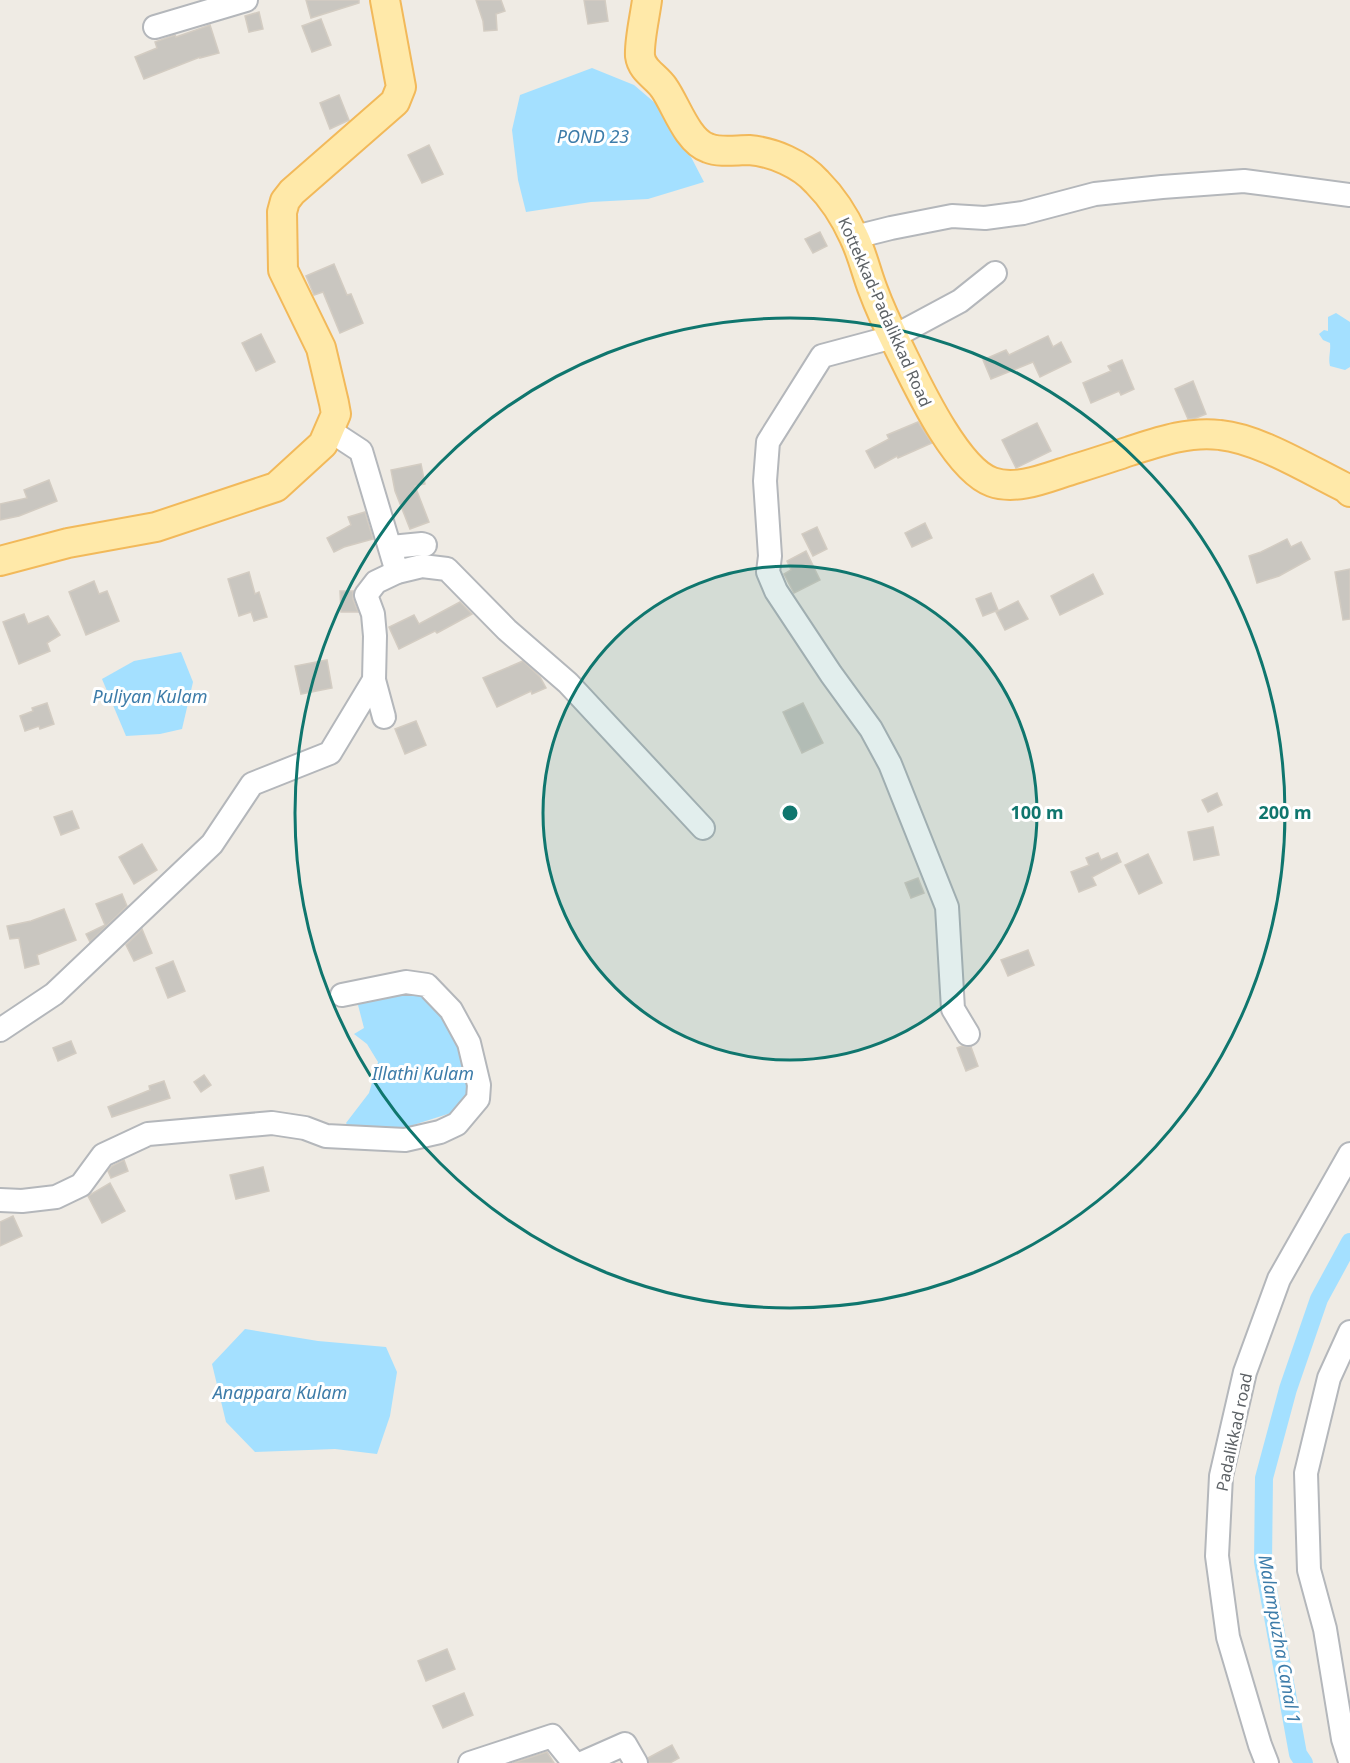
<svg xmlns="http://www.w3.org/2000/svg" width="1350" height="1763" viewBox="0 0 1350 1763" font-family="'Noto Sans',sans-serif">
	<rect width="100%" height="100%" fill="#efebe4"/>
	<g fill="#a4e0ff">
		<polygon points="592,68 634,85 668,114 681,145 691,157 704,182 648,199 591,202 526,212 518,180 512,130 520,95"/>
		<path d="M1336,313L1350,322V367L1345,370L1330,366C1328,358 1331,351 1330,343L1323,340L1319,334L1324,330L1328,331V317Z"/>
		<polygon points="181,652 193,682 182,729 160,734 126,736 102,679 134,661"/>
		<polygon points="424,987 451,1025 480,1090 454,1112 407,1127 353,1134 346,1123 369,1093 378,1062 367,1044 354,1034 364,1028 358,1005 370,996"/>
		<polygon points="245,1329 318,1341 386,1347 397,1372 390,1416 377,1454 335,1449 255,1452 226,1422 212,1364"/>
	</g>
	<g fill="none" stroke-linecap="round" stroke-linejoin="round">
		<polyline stroke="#a4e0ff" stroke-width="18" points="1304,1763 1298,1754 1263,1562 1264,1478 1288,1389 1319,1299 1350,1242"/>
	</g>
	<g fill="#c9c6c0" stroke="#d3ccc2" stroke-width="1.5">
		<polygon points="306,0 359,0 359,3 311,18"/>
		<polygon points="476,0 501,0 505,11 496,14 497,30 484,31 483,21"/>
		<polygon points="584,0 605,0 608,21 588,24"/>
		<polygon points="259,12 263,29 249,32 245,16"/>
		<polygon points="321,19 331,45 312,52 302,26"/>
		<polygon points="210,25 219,53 200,58 200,57 144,79 135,57 157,48 155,42 175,35 176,37"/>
		<polygon points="339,95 349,120 330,129 320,103"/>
		<polygon points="429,145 443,174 422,183 408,155"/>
		<polygon points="820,232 827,246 813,253 805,239"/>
		<polygon points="334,264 347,295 351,294 363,323 340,333 323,292 314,295 306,276"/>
		<polygon points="261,334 275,362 256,371 242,343"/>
		<polygon points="1048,336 1053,347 1061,342 1071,362 1040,377 1033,362 991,379 983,360 1006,350 1009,355"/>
		<polygon points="1122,360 1134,389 1121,395 1119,391 1091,403 1083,383 1111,371 1108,366"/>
		<polygon points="1193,381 1206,414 1196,418 1188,419 1175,389"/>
		<polygon points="918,422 932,443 898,458 897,456 875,468 866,451 889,439 887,435"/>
		<polygon points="1037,423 1051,451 1016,468 1002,440"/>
		<polygon points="421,464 425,484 415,486 429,522 410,529 395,491 391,470"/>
		<polygon points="49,480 57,501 19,516 0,520 0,504 27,498 24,490"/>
		<polygon points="365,512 373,539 344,547 334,552 327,538 351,525 348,517"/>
		<polygon points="925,523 932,538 912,547 905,533"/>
		<polygon points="817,527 827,549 813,556 802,534"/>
		<polygon points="1287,539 1291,547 1301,542 1310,559 1279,576 1257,583 1249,556 1261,552"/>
		<polygon points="806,551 820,580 794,593 784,574 791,570 787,561"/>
		<polygon points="1350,569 1350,619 1343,620 1335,572"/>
		<polygon points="249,572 255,594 259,592 267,617 254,621 251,612 239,616 228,579"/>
		<polygon points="1093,574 1103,594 1060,615 1051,596"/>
		<polygon points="94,581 99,594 107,591 119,621 86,635 69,592"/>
		<polygon points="340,591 353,591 353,599 358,612 341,612"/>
		<polygon points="991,593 998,610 983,616 976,599"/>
		<polygon points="1018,601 1028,619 1005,630 996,612"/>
		<polygon points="460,602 472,614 437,633 435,631 399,649 389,627 414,615 419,624"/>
		<polygon points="24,614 28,624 48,616 60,635 47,643 50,651 19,664 3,622"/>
		<polygon points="327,660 332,688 301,694 295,666"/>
		<polygon points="523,661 540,677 546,688 532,694 531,691 497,707 483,678"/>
		<polygon points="47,703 54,724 40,729 39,726 25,731 20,716 33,711 32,708"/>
		<polygon points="803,703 823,743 802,753 783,712"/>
		<polygon points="416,721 426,745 405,754 395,729"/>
		<polygon points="1217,793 1222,805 1208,812 1202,800"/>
		<polygon points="72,811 79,828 61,835 54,817"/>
		<polygon points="1213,827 1219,855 1194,860 1188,832"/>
		<polygon points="142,844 157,870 134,884 119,857"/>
		<polygon points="1098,853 1101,860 1117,853 1121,862 1092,877 1096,885 1079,892 1071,872 1089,865 1086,858"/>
		<polygon points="1148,854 1162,883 1139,894 1125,865"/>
		<polygon points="918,878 924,893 911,898 905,883"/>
		<polygon points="122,894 127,906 90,942 86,934 105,925 96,904"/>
		<polygon points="64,909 76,940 37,955 39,964 25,968 19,938 10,939 7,926 31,921"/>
		<polygon points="142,929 152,953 134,961 126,945"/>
		<polygon points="1028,950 1034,965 1008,976 1001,960"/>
		<polygon points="173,961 185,991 168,998 156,968"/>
		<polygon points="71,1041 76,1053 58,1061 53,1048"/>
		<polygon points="962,1046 971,1047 978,1066 966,1071 957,1048"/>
		<polygon points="204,1075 211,1085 201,1092 194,1082"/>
		<polygon points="164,1081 170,1098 112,1117 108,1107 150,1090 149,1086"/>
		<polygon points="124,1160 128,1171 111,1178 108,1171 112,1166"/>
		<polygon points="263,1167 269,1191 236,1199 230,1175"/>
		<polygon points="110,1183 125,1211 102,1223 88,1196"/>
		<polygon points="13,1216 22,1236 0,1246 0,1222"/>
		<polygon points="447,1649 455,1669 426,1681 418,1661"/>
		<polygon points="464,1693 473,1715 443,1728 433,1706"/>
		<polygon points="672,1745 679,1758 670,1763 649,1763 648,1758"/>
		<polygon points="547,1752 554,1763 513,1763"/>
	</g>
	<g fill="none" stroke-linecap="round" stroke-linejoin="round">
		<g stroke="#b4b7bb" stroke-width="26">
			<g id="minor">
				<polyline points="155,27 246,0"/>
				<polyline points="855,237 891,228 952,216 985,218 1023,213 1095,194 1162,187 1244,181 1350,195"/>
				<polyline points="329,430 361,451 397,572"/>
				<polyline points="391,547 422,544 425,545"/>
				<polyline points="374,680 384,717"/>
				<polyline points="0,1030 54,994 212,844 252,784 330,753 374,680 375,636 373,614 366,595 376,582 397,572 422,566 447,569 507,630 568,683 703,828"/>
				<polyline points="968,1034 953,1009 947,907 890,764 871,729 831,674 776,591 768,572 770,556 765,481 768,442 822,356 893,337 960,301 995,273"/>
				<polyline points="0,1200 22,1201 56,1197 81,1185 103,1155 148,1134 272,1123 305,1128 326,1136 405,1140 440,1132 457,1124 478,1099 479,1085 469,1043 451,1010 427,985 406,982 342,995"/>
				<polyline points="1350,1332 1329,1378 1306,1473 1309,1570 1325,1629 1343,1739 1350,1761"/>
				<polyline points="470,1763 552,1736 574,1763"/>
				<polyline points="582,1763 625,1744 636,1763"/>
				<polyline points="1267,1763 1260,1745 1228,1637 1217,1556 1221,1476 1245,1372 1279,1279 1350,1154"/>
			</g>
		</g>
		<g stroke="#f2b95a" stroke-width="32">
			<g id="major">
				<path d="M647,0C645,16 639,41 640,56C642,71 656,76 664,88C676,105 687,141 708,148C720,153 736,150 749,150C773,152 801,164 817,182C832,197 845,217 854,237C862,253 866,272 873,290C880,309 889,328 898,346C915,380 955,469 992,482C1014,490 1041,480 1062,473C1084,466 1107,459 1130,451C1158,442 1189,431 1220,435C1260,439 1309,470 1346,488L1350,492"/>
				<polyline points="0,561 68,543 156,527 276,487 323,444 336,414 334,403 321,348 283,270 282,212 285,201 292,192 395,102 401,87 385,0"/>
			</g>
		</g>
		<use href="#minor" stroke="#fff" stroke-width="22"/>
		<use href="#major" stroke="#ffe9a9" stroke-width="28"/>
	</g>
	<circle cx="790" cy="813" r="247" fill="#0f766e" fill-opacity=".12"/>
	<g fill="none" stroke="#0f766e" stroke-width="3">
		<circle cx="790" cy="813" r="247"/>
		<circle cx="790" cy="813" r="495"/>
	</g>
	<g text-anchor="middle" stroke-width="6" stroke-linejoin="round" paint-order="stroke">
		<g font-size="16" fill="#5c6165" stroke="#fff">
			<text transform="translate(885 312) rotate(66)" y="6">Kottekkad-Padalikkad Road</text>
			<text transform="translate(1234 1432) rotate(-78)" y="6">Padalikkad road</text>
		</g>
		<g font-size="18" font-style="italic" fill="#3d7ca9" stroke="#fff">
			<text x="593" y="143">POND 23</text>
			<text x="150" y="703">Puliyan Kulam</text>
			<text x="423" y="1080">Illathi Kulam</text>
			<text x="280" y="1399">Anappara Kulam</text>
			<text transform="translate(1279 1639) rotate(80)" y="6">Malampuzha Canal 1</text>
		</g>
	</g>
	<circle cx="790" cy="813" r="9" fill="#0f766e" stroke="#fff" stroke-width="3"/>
	<g font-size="18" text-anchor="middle" font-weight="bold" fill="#0f766e" stroke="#fff" stroke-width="6" stroke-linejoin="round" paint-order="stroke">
		<text x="1037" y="819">100 m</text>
		<text x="1285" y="819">200 m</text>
	</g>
</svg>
